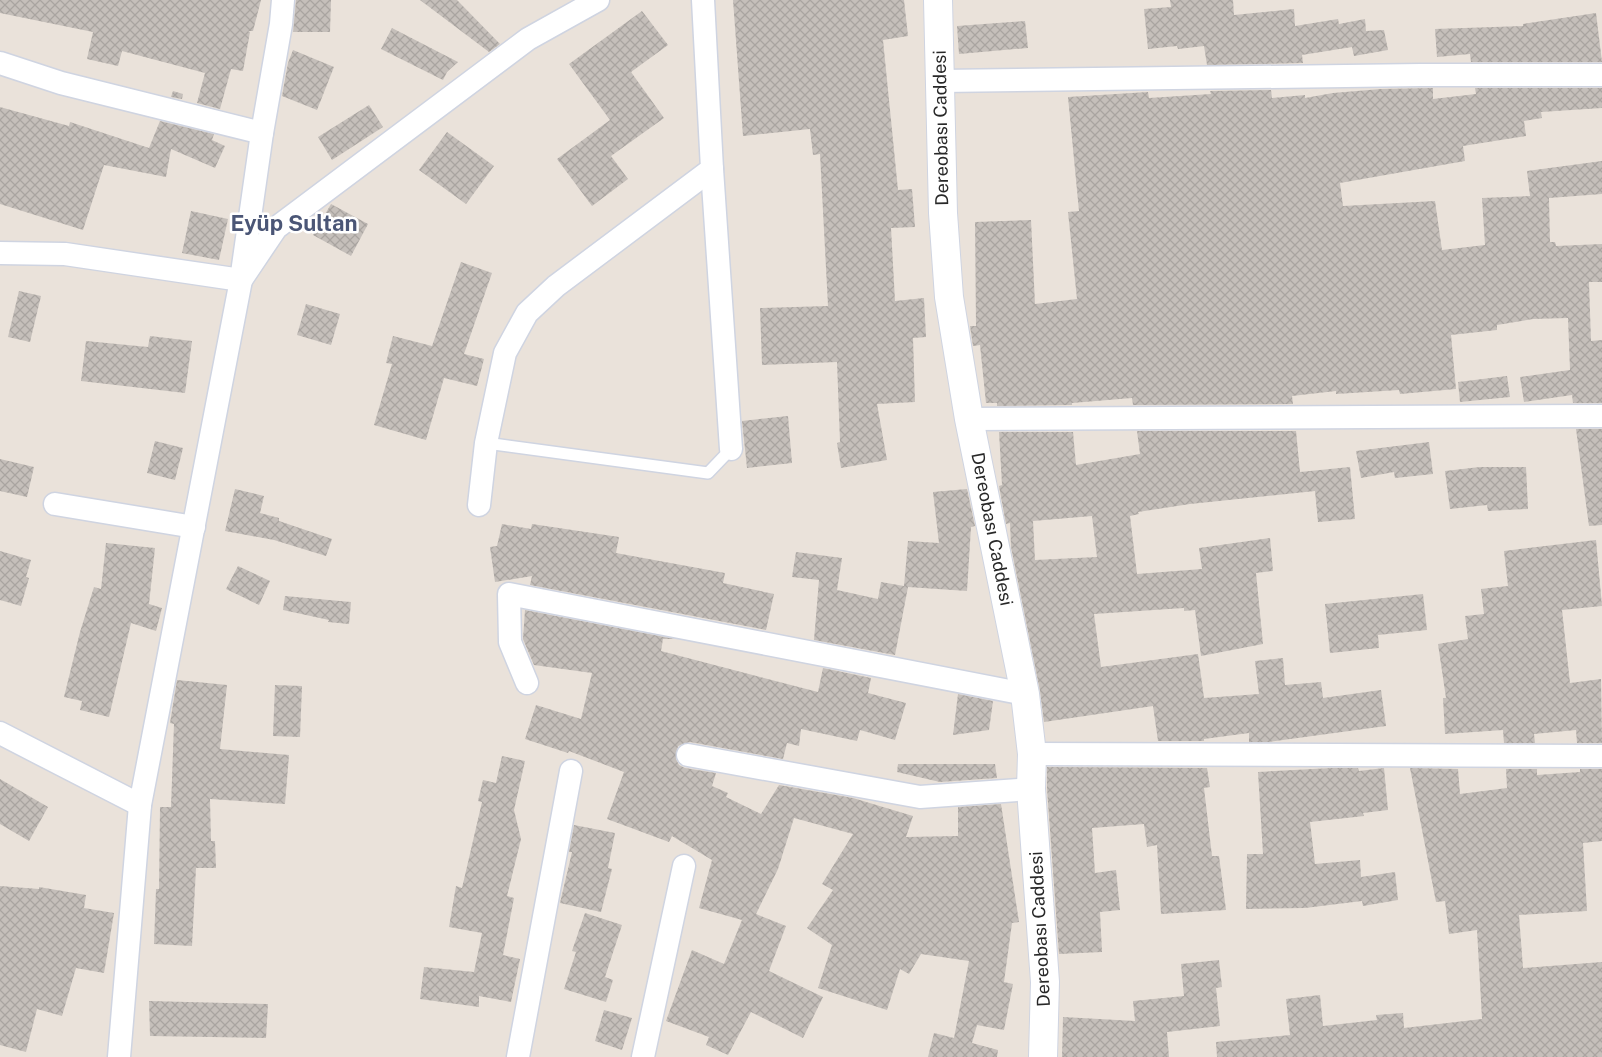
<svg xmlns="http://www.w3.org/2000/svg" width="1602" height="1057" viewBox="0 0 1602 1057" font-family="'Public Sans',sans-serif">
	<defs>
		<pattern id="building-cross-hatch" width="8" height="8" patternUnits="userSpaceOnUse" patternTransform="scale(1.25)"><rect width="8" height="8" fill="#c5bfba"/><path d="M0 0l8 8M0 8l8-8" fill="none" stroke="#a9a4a0"/></pattern>
	</defs>
	<rect width="100%" height="100%" fill="#eae2da"/>
	<g fill="url(#building-cross-hatch)" fill-rule="evenodd">
		<polygon points="0,0 261,0 253,31 248,31 250,32 243,71 231,69 220,109 197,103 205,73 122,51 118,66 87,59 93,32 0,13"/>
		<polygon points="296,0 331,0 330,32 293,32"/>
		<polygon points="420,0 457,0 500,44 489,52"/>
		<polygon points="733,0 904,0 908,36 883,40 898,190 912,189 915,227 891,228 895,301 924,298 926,337 913,338 915,402 877,404 887,460 841,468 837,443 840,442 837,362 762,365 760,308 828,306 820,154 813,155 810,129 743,136"/>
		<polygon points="1170,0 1233,0 1234,15 1294,9 1295,26 1338,19 1339,24 1365,19 1366,31 1384,30 1388,50 1354,56 1352,47 1302,55 1303,63 1207,65 1204,46 1178,49 1177,46 1148,49 1144,9 1171,7"/>
		<polygon points="642,11 668,45 631,72 664,118 611,156 628,179 592,206 557,159 610,120 569,64"/>
		<polygon points="1596,13 1602,62 1471,62 1470,54 1437,57 1435,29 1523,26 1523,24"/>
		<polygon points="1025,21 1028,48 959,54 957,26"/>
		<polygon points="392,28 458,62 447,72 443,80 381,49"/>
		<polygon points="293,50 334,67 317,110 282,96 288,63"/>
		<polygon points="1433,88 1433,99 1476,94 1475,88 1602,88 1602,108 1541,112 1542,118 1524,121 1526,136 1463,146 1465,161 1340,183 1343,206 1435,201 1442,250 1485,245 1482,198 1530,196 1527,171 1602,161 1602,194 1549,198 1550,242 1555,242 1556,246 1602,244 1602,282 1589,282 1591,341 1602,340 1602,403 1573,403 1572,395 1524,402 1520,377 1570,370 1568,318 1533,319 1497,325 1497,330 1451,335 1456,389 1400,394 1399,390 1336,394 1336,391 1292,396 1293,404 1133,405 1132,398 1072,403 1072,405 997,406 997,403 986,403 980,345 973,346 970,326 976,326 975,222 1031,220 1035,304 1077,299 1068,212 1079,211 1068,97 1148,92 1149,98 1211,94 1210,91 1271,90 1272,98 1305,95 1305,98 1333,93 1381,89"/>
		<polygon points="173,91 183,94 182,99 171,97"/>
		<polygon points="369,105 383,127 332,160 318,137"/>
		<polygon points="0,107 69,126 70,122 149,148 160,121 214,134 212,140 225,146 215,168 171,149 166,177 104,165 83,230 0,204"/>
		<polygon points="447,132 494,166 466,204 419,170"/>
		<polygon points="331,204 368,224 351,256 313,235"/>
		<polygon points="191,211 228,219 219,260 182,253"/>
		<polygon points="461,262 492,273 464,354 484,359 477,386 444,378 426,440 374,425 392,364 386,363 393,336 432,346"/>
		<polygon points="19,291 41,296 30,342 8,337"/>
		<polygon points="306,304 340,314 331,345 297,335"/>
		<polygon points="150,336 192,341 185,393 81,381 86,341 148,347"/>
		<polygon points="1507,376 1510,397 1460,402 1458,382"/>
		<polygon points="788,416 792,463 747,468 742,421"/>
		<polygon points="1576,429 1602,429 1602,525 1589,526"/>
		<path d="M1137,431H1296L1300,472L1350,467L1355,519L1318,522L1315,491L1190,504L1138,512L1139,514L1130,516L1137,574L1202,569L1199,548L1270,538L1273,571L1256,573L1263,644L1201,656L1195,610L1184,611V608L1094,614L1101,667L1198,654L1204,698L1259,694L1255,661L1283,658L1285,685L1321,682L1323,698L1381,690L1386,726L1269,742H1249V733L1204,739V741H1158L1153,706L1044,722L1040,691L1011,547L1010,523L1006,524L999,486L1002,485L999,432H1073L1076,465L1140,454ZM1092,516L1097,557L1035,560L1033,521Z"/>
		<polygon points="155,441 183,448 175,480 147,473"/>
		<polygon points="1429,442 1433,474 1395,478 1394,472 1361,478 1356,451"/>
		<polygon points="0,459 34,467 27,497 0,491"/>
		<polygon points="1480,467 1526,467 1528,509 1488,511 1487,505 1450,509 1445,471"/>
		<polygon points="235,489 264,496 260,513 279,518 279,521 332,539 326,556 274,540 225,531"/>
		<polygon points="967,489 975,526 971,527 967,591 908,587 895,655 814,640 819,580 792,577 796,552 842,558 837,590 878,599 881,582 904,586 908,541 939,543 933,492"/>
		<polygon points="502,524 531,529 532,524 619,537 616,553 725,573 723,583 774,594 766,630 530,585 532,576 495,582 490,547 497,546"/>
		<polygon points="1596,540 1602,606 1562,610 1570,683 1601,679 1602,743 1577,743 1576,730 1534,734 1535,743 1504,743 1503,730 1445,734 1443,698 1446,698 1438,644 1468,639 1465,616 1484,614 1481,589 1508,586 1504,551"/>
		<polygon points="106,543 155,548 149,604 162,608 156,631 131,623 109,717 80,710 82,701 64,697 80,632 94,587 101,589"/>
		<polygon points="0,551 31,560 26,577 29,578 21,606 0,600"/>
		<polygon points="238,566 270,581 259,605 226,589"/>
		<polygon points="1423,594 1427,630 1378,635 1379,648 1330,653 1325,604"/>
		<polygon points="285,596 351,602 349,624 328,622 329,620 283,610"/>
		<polygon points="525,610 675,639 663,639 661,651 818,692 823,668 871,678 868,693 906,703 895,740 860,730 857,741 801,729 799,746 787,743 783,759 690,742 678,746 676,759 679,765 685,768 716,773 712,786 728,793 726,797 761,814 779,785 853,798 913,816 906,837 958,836 958,807 1001,804 1019,922 1012,923 1004,982 1013,984 1004,1030 977,1025 972,1043 998,1050 997,1057 928,1057 934,1033 954,1038 969,961 921,954 909,974 900,969 887,1010 818,988 832,945 807,928 833,890 822,884 853,834 794,818 778,869 756,914 786,926 769,971 823,997 803,1038 751,1012 728,1055 706,1045 709,1037 666,1021 692,950 724,964 742,920 699,908 712,860 672,836 669,842 607,819 624,772 569,751 568,753 525,739 536,705 581,719 592,673 534,665 523,639"/>
		<polygon points="177,680 227,685 220,749 289,755 285,804 210,799 211,841 215,841 216,868 196,868 192,946 154,944 156,889 159,889 160,807 171,807 174,724 170,723"/>
		<polygon points="275,685 302,686 300,737 273,736"/>
		<polygon points="958,694 993,701 989,730 953,735"/>
		<polygon points="502,756 525,761 514,810 521,839 507,896 514,898 503,955 520,959 511,1002 479,996 479,1007 420,999 424,967 474,972 482,933 449,927 456,886 462,888 482,802 478,801 483,780 496,783"/>
		<polygon points="898,764 995,764 997,778 940,782 897,772"/>
		<polygon points="1047,767 1207,768 1210,787 1204,788 1212,856 1219,856 1226,910 1161,914 1157,845 1147,847 1144,824 1092,828 1095,873 1116,870 1120,910 1100,912 1102,952 1059,954 1047,789"/>
		<polygon points="1332,768 1358,768 1359,771 1384,768 1388,810 1363,813 1364,816 1310,822 1315,864 1360,860 1361,877 1395,872 1398,900 1363,906 1362,901 1305,908 1246,909 1247,854 1263,854 1258,772"/>
		<polygon points="1410,768 1458,769 1460,794 1507,788 1506,769 1537,769 1537,775 1580,772 1580,769 1602,769 1602,841 1583,843 1587,911 1519,915 1523,968 1602,962 1602,1057 1217,1057 1216,1042 1290,1035 1286,999 1320,995 1323,1026 1377,1020 1376,1015 1403,1013 1404,1028 1482,1019 1477,930 1449,934 1445,901 1436,902"/>
		<polygon points="0,779 48,807 29,841 0,824"/>
		<polygon points="574,825 615,833 608,868 612,869 601,912 560,903 572,852 569,852"/>
		<polygon points="0,886 39,889 39,887 86,895 84,908 114,913 104,973 76,968 62,1016 37,1009 26,1052 0,1045"/>
		<polygon points="585,913 622,925 605,977 613,980 606,1002 564,989 576,952 572,951"/>
		<polygon points="1219,960 1222,987 1216,988 1220,1026 1167,1032 1169,1057 1062,1057 1063,1017 1135,1021 1133,1001 1184,996 1181,964"/>
		<polygon points="149,1001 268,1004 266,1038 150,1036"/>
		<polygon points="604,1010 632,1018 622,1050 595,1041"/>
	</g>
	<g fill="none" stroke-linecap="round" stroke-linejoin="round">
		<g stroke="#cfd4e1" stroke-width="14">
			<polyline id="service" points="486,443 708,473 731,449"/>
		</g>
		<g stroke="#cfd4e1" stroke-width="25">
			<g id="minor">
				<polyline points="0,63 61,83 262,133"/>
				<polyline points="941,81 1421,75 1602,75"/>
				<polyline points="712,169 731,449"/>
				<polyline points="0,253 65,254 241,280 276,228 528,39 598,0"/>
				<polyline points="969,419 1602,416"/>
				<polyline points="55,504 194,527"/>
				<polyline points="479,505 486,443 505,353 527,313 556,286 712,169 703,0"/>
				<polyline points="527,683 510,642 509,594 1025,694"/>
				<polyline points="0,733 140,805"/>
				<polyline points="1032,754 1602,756"/>
				<polyline points="688,755 920,797 1031,789"/>
				<polyline points="119,1057 140,805 241,280 262,133 281,24 283,0"/>
				<polyline points="518,1057 571,771"/>
				<polyline points="643,1057 684,866"/>
			</g>
		</g>
		<g stroke="#cfd4e1" stroke-width="30">
			<polyline id="tertiary" points="938,0 943,213 949,297 969,419 1025,694 1032,754 1031,789 1045,982 1043,1057"/>
		</g>
		<use href="#service" stroke="#fff" stroke-width="11"/>
		<use href="#minor" stroke="#fff" stroke-width="22"/>
		<use href="#tertiary" stroke="#fff" stroke-width="28"/>
	</g>
	<g text-anchor="middle" stroke-width="5" stroke-linejoin="round" paint-order="stroke">
		<g font-size="18" fill="#282828" stroke="#fff">
			<text transform="translate(941 128) rotate(-91)" y="6">Dereobası Caddesi</text>
			<text transform="translate(992 529) rotate(79)" y="6">Dereobası Caddesi</text>
			<text transform="translate(1040 929) rotate(-93)" y="6">Dereobası Caddesi</text>
		</g>
		<g font-size="22" font-weight="bold" fill="#4b5676" stroke="#fff">
			<text x="294" y="231">Eyüp Sultan</text>
		</g>
	</g>
</svg>
